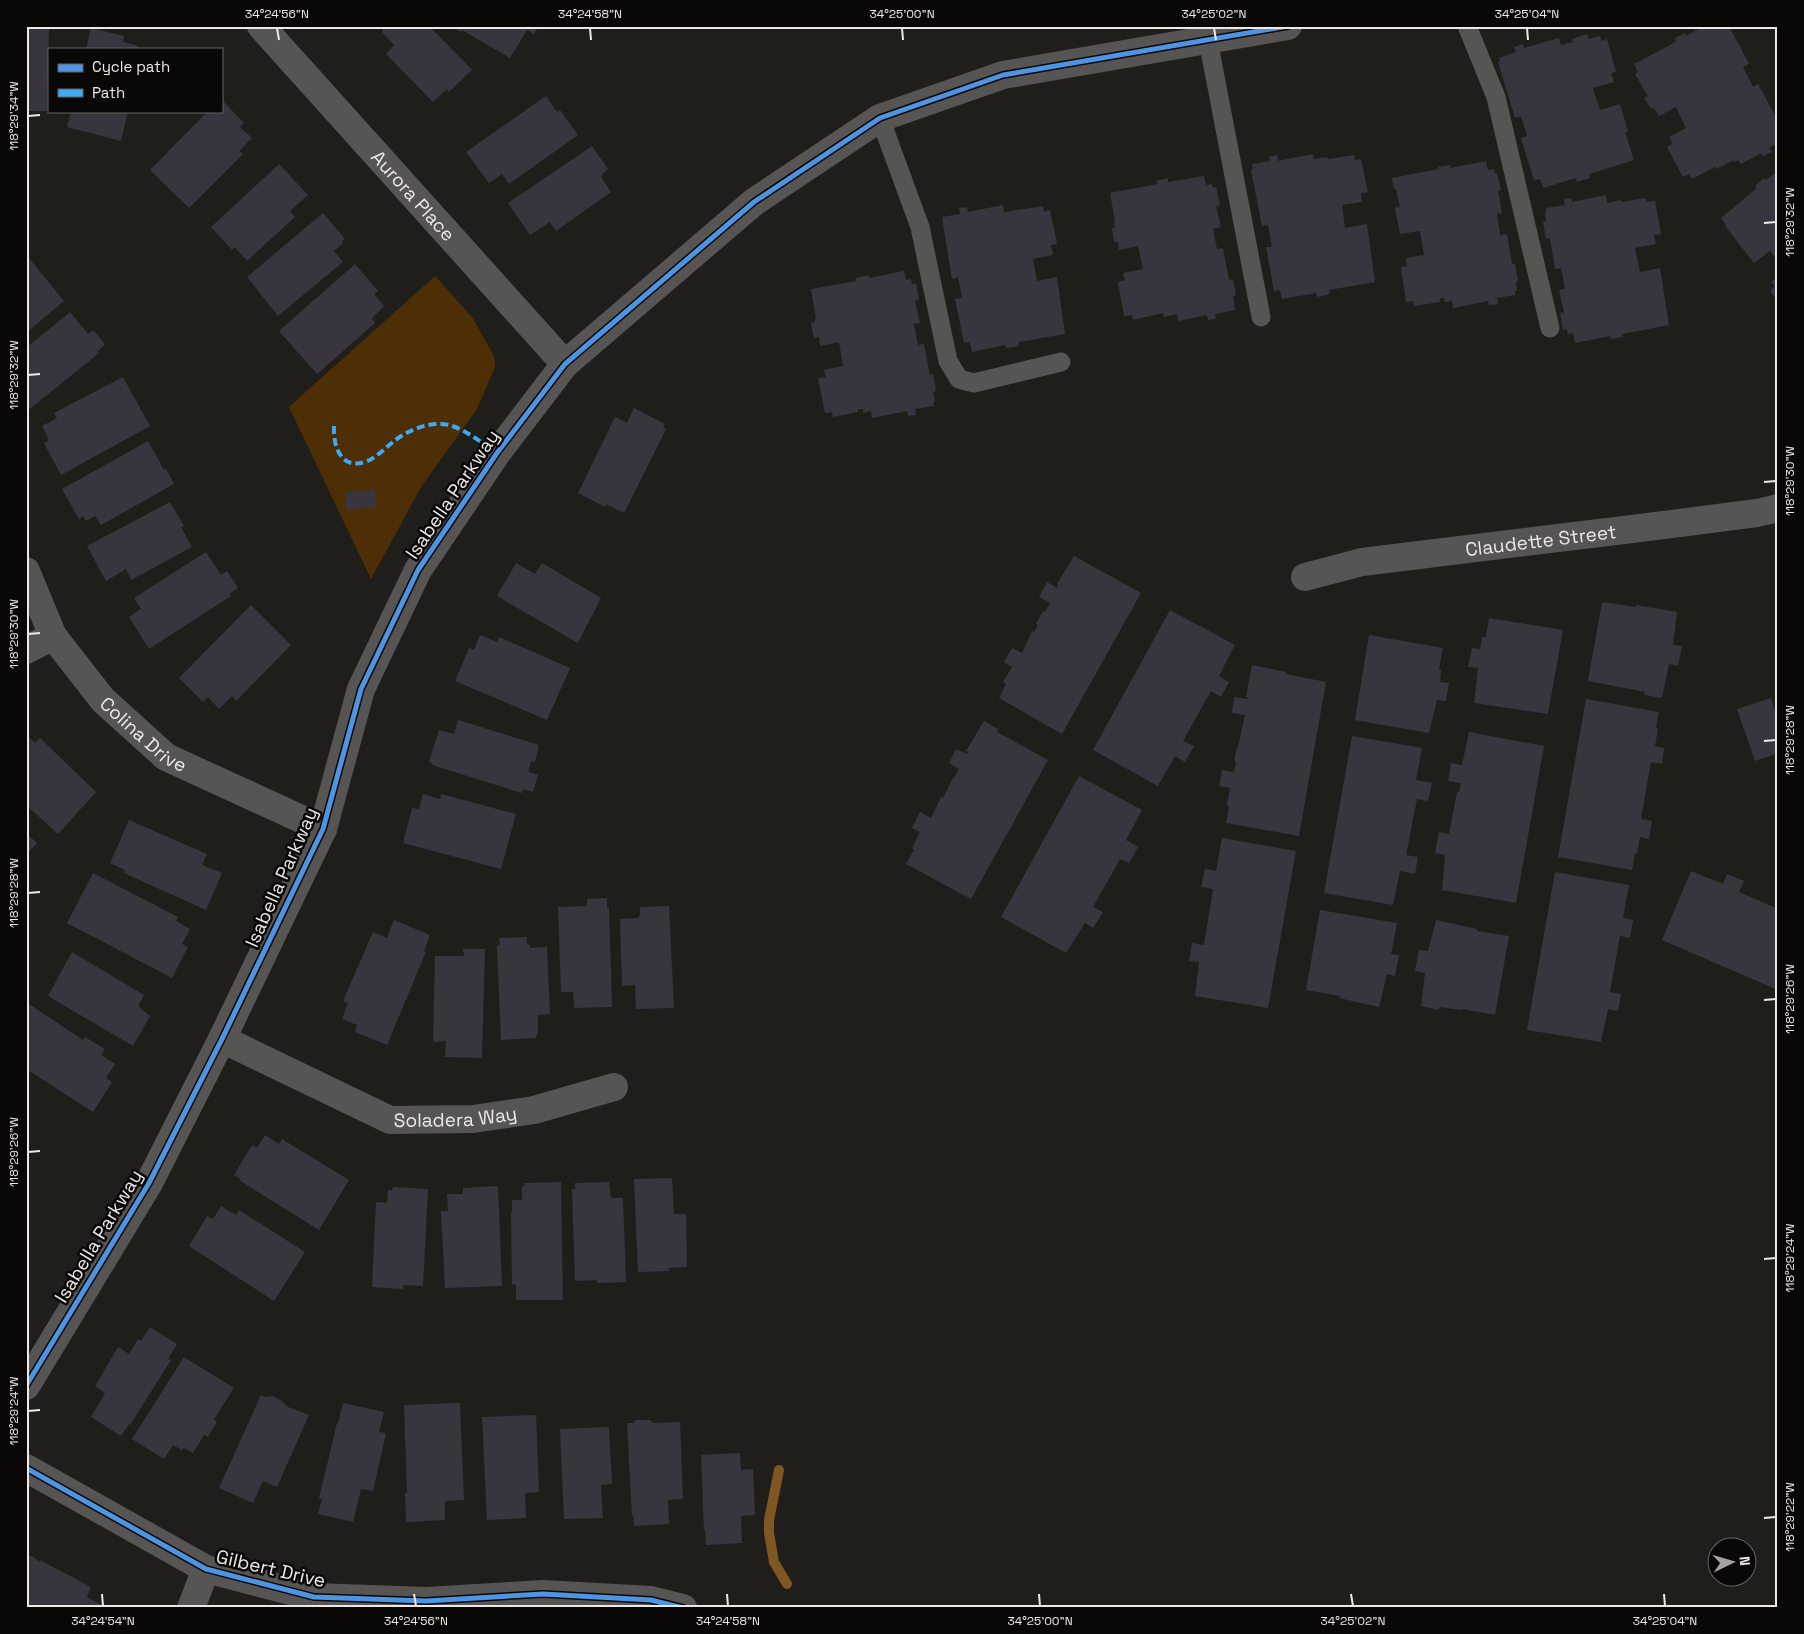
<svg xmlns="http://www.w3.org/2000/svg" width="1804" height="1634" viewBox="0 0 1804 1634" font-family="'Space Grotesk',sans-serif">
	<rect width="100%" height="100%" fill="#201e1b"/>
	<polygon fill="#4e2e04" points="435,276 472,317 494,356 495,367 477,409 421,487 371,579 289,407"/>
	<g fill="none" stroke-linecap="round" stroke-linejoin="round">
		<polyline stroke="#805623" stroke-width="10" points="779,1470 769,1520 769,1533 774,1562 787,1584"/>
	</g>
	<g fill="#39353e">
		<polygon points="26,26 49,26 47,111 26,111"/>
		<polygon points="383,26 429,26 472,70 449,92 447,89 433,102 386,54 394,45 382,32 383,31 381,28"/>
		<polygon points="452,26 539,26 534,34 527,30 510,58 462,30 461,32"/>
		<polygon points="1704,26 1721,26 1721,28 1729,26 1749,64 1743,67 1753,87 1758,84 1778,121 1778,143 1769,148 1772,152 1763,156 1761,153 1741,164 1738,160 1734,162 1734,160 1716,169 1715,167 1692,179 1689,174 1683,177 1667,147 1673,144 1669,137 1686,128 1676,107 1659,116 1654,108 1651,109 1644,98 1648,96 1635,74 1638,72 1634,64 1676,42 1675,38 1685,33 1686,36"/>
		<polygon points="91,28 124,36 123,42 138,46 137,49 86,49"/>
		<polygon points="1587,34 1589,39 1600,36 1601,41 1607,39 1616,72 1611,73 1614,82 1593,88 1600,110 1620,104 1628,132 1625,132 1634,160 1589,174 1590,178 1577,182 1576,178 1543,188 1540,179 1534,180 1521,138 1527,136 1521,116 1515,118 1498,62 1500,61 1499,58 1516,52 1514,47 1523,44 1524,48 1559,38 1561,45 1573,42 1572,39"/>
		<polygon points="546,96 557,112 560,110 578,135 509,184 502,174 489,183 466,152"/>
		<polygon points="221,99 244,123 240,127 252,138 239,151 243,154 189,208 150,170 208,111 221,111"/>
		<polygon points="71,111 128,111 121,141 67,127"/>
		<polygon points="592,146 608,169 602,174 603,175 601,177 611,192 556,231 550,222 530,235 508,203"/>
		<polygon points="1313,154 1314,159 1327,157 1328,159 1354,155 1355,160 1361,159 1368,192 1361,193 1362,202 1342,205 1345,228 1367,224 1375,282 1329,290 1330,294 1317,297 1316,293 1282,299 1280,290 1274,291 1266,247 1272,247 1268,225 1262,226 1251,170 1253,169 1252,164 1270,161 1269,157 1277,155 1278,161"/>
		<polygon points="1486,161 1488,170 1494,169 1495,174 1497,173 1501,190 1498,191 1502,213 1497,214 1500,235 1507,234 1512,264 1515,264 1518,281 1516,282 1517,291 1515,291 1515,295 1497,298 1498,304 1489,305 1488,301 1453,308 1452,301 1445,302 1444,298 1440,298 1440,302 1414,306 1413,301 1406,302 1401,267 1407,266 1406,258 1424,255 1420,231 1400,234 1395,208 1400,207 1396,189 1394,189 1392,178 1439,169 1438,167 1450,165 1450,168"/>
		<polygon points="279,164 308,195 290,211 295,217 247,261 235,247 232,250 211,227"/>
		<polygon points="1778,171 1778,261 1770,251 1754,263 1725,226 1726,225 1721,218 1757,188 1755,186 1764,178 1766,180"/>
		<polygon points="1204,176 1206,185 1212,184 1213,188 1216,187 1220,205 1216,206 1221,227 1213,229 1217,249 1223,248 1229,280 1233,279 1236,295 1233,296 1235,310 1215,314 1216,319 1208,320 1207,315 1178,321 1177,314 1164,317 1163,313 1133,320 1132,315 1124,316 1118,282 1125,280 1123,273 1143,269 1138,246 1119,250 1118,242 1114,242 1112,228 1115,228 1114,221 1115,221 1110,193 1157,184 1156,181 1168,178 1168,182"/>
		<polygon points="1606,195 1607,203 1621,200 1621,202 1646,198 1647,202 1655,201 1661,234 1654,235 1656,244 1635,248 1640,272 1660,268 1669,325 1622,334 1623,337 1611,339 1610,336 1575,343 1573,333 1568,334 1567,329 1563,330 1560,313 1564,312 1559,290 1565,289 1561,268 1555,269 1550,238 1546,239 1543,222 1546,221 1545,212 1546,212 1546,208 1565,205 1564,199 1571,198 1572,202"/>
		<polygon points="1003,205 1004,212 1043,206 1044,212 1050,210 1057,244 1051,245 1053,255 1033,259 1037,281 1057,277 1065,334 1019,342 1019,346 1006,348 1005,345 972,352 970,342 964,343 955,299 962,298 958,277 952,279 942,217 960,214 959,208 967,207 968,212"/>
		<polygon points="323,213 345,239 342,241 343,243 334,251 343,262 278,316 247,277"/>
		<polygon points="28,257 64,301 26,333 26,258"/>
		<polygon points="355,264 378,291 374,294 384,306 372,318 375,323 317,374 279,331"/>
		<polygon points="904,271 906,280 911,279 912,284 916,283 919,300 915,301 920,323 914,324 918,345 924,344 930,375 933,374 936,391 933,392 935,402 933,402 934,406 915,409 916,415 908,416 907,411 872,418 871,411 863,413 863,409 858,409 858,412 833,417 832,412 825,413 818,378 826,377 824,370 843,366 839,342 820,346 819,337 814,338 811,323 815,322 815,319 816,319 811,289 856,281 856,278 869,275 869,278"/>
		<polygon points="1778,276 1778,301 1770,291 1775,286 1771,282"/>
		<polygon points="70,312 88,334 93,330 105,344 97,352 99,353 26,412 26,348"/>
		<polygon points="123,377 150,426 61,475 44,443 49,440 42,426 57,418 54,413"/>
		<polygon points="634,408 665,424 663,428 666,429 624,513 606,504 605,507 578,493 615,417 627,423"/>
		<polygon points="148,441 164,470 166,469 174,484 101,525 95,516 86,521 83,516 79,519 62,489"/>
		<polygon points="375,490 376,508 346,509 345,492"/>
		<polygon points="170,502 184,526 181,527 192,547 131,580 126,569 106,581 87,546"/>
		<polygon points="206,552 221,575 227,571 238,588 229,594 231,596 149,649 129,617 141,609 134,598"/>
		<polygon points="1074,556 1141,593 1062,734 999,698 1006,684 1003,682 1012,667 1004,662 1012,648 1022,653 1032,631 1034,632 1038,625 1036,624 1043,611 1045,612 1050,603 1039,597 1047,582 1057,588 1058,585 1057,584"/>
		<polygon points="516,563 535,574 542,563 601,598 578,643 497,596"/>
		<polygon points="1602,602 1636,607 1636,605 1677,612 1673,645 1682,646 1678,666 1669,664 1662,698 1644,695 1645,692 1588,681"/>
		<polygon points="251,605 291,645 236,701 232,696 219,709 208,697 203,702 179,678"/>
		<polygon points="1170,610 1235,645 1219,676 1229,682 1221,697 1211,691 1183,741 1194,746 1185,762 1175,756 1158,786 1093,750"/>
		<polygon points="1489,618 1563,630 1548,714 1474,703 1478,668 1468,667 1472,648 1480,649 1482,637 1486,637"/>
		<polygon points="480,635 497,642 499,637 570,668 547,720 455,681 469,648 474,650"/>
		<polygon points="1369,635 1443,648 1439,669 1441,670 1440,682 1449,683 1446,701 1437,700 1429,733 1355,720"/>
		<polygon points="1252,665 1286,672 1286,674 1326,682 1299,836 1226,823 1229,806 1227,806 1230,788 1219,786 1222,770 1234,772 1236,762 1234,761 1237,747 1238,747 1245,715 1232,713 1234,697 1248,699 1248,698 1246,697"/>
		<polygon points="1771,698 1778,720 1778,753 1755,761 1737,709"/>
		<polygon points="1586,699 1659,712 1656,728 1658,729 1655,746 1664,748 1662,764 1651,762 1641,819 1652,821 1649,839 1640,837 1637,853 1635,853 1632,870 1558,857"/>
		<polygon points="458,720 539,745 535,762 531,761 528,772 538,775 533,792 523,789 522,793 432,765 433,764 429,762 439,730 454,734"/>
		<polygon points="984,721 998,729 997,732 1048,760 971,899 906,864 914,850 912,848 920,832 912,828 920,812 931,818 941,797 943,798 953,778 954,778 959,769 949,763 956,749 967,754 969,752 966,751"/>
		<polygon points="1469,732 1544,746 1516,903 1442,890 1445,855 1435,853 1439,832 1449,834 1457,792 1459,792 1461,783 1448,781 1451,763 1462,765"/>
		<polygon points="26,735 35,743 40,738 96,792 58,834 26,805"/>
		<polygon points="1352,736 1422,748 1416,780 1432,783 1428,801 1417,799 1406,855 1418,857 1415,874 1400,871 1393,905 1324,893"/>
		<polygon points="1079,776 1142,810 1126,840 1138,847 1129,863 1120,859 1093,907 1103,912 1093,928 1085,923 1066,953 1001,917"/>
		<polygon points="423,794 440,799 441,794 516,814 501,869 403,843 412,808 419,809"/>
		<polygon points="129,820 207,854 202,865 222,873 206,910 124,873 125,870 110,863"/>
		<polygon points="26,833 37,843 26,855"/>
		<polygon points="1222,838 1296,851 1268,1008 1195,996 1199,962 1189,961 1192,943 1204,945 1213,889 1201,887 1205,869 1216,871"/>
		<polygon points="1691,871 1723,884 1727,874 1744,881 1739,892 1778,909 1778,990 1662,940"/>
		<polygon points="1555,872 1629,885 1623,918 1633,920 1630,938 1620,936 1610,992 1621,994 1618,1011 1608,1009 1601,1042 1527,1030"/>
		<polygon points="93,873 178,917 176,921 190,929 182,944 188,947 172,978 67,923"/>
		<polygon points="607,898 607,908 609,908 612,1007 574,1008 573,992 561,992 558,907 587,906 587,899"/>
		<polygon points="669,906 674,1008 636,1009 635,985 622,986 620,919 638,918 640,915 640,907"/>
		<polygon points="1320,910 1397,923 1391,954 1399,955 1395,976 1387,974 1379,1007 1339,998 1340,996 1306,990"/>
		<polygon points="394,920 430,935 424,951 426,952 387,1045 355,1032 357,1025 342,1019 348,1003 343,1001 373,932 387,938"/>
		<polygon points="1436,920 1477,929 1477,931 1509,936 1495,1015 1462,1009 1461,1010 1439,1007 1439,1010 1421,1006 1425,973 1415,971 1419,950 1428,951"/>
		<polygon points="527,937 527,944 530,945 530,948 547,947 550,1014 538,1015 538,1034 537,1034 536,1038 501,1040 497,946 500,945 499,938"/>
		<polygon points="463,949 485,949 482,1058 445,1057 446,1041 433,1042 435,956 464,956"/>
		<polygon points="72,952 144,995 138,1006 150,1016 133,1046 48,996"/>
		<polygon points="26,1002 83,1040 85,1037 105,1049 101,1055 115,1064 106,1078 112,1082 93,1112 26,1069"/>
		<polygon points="265,1135 279,1144 282,1139 349,1180 319,1230 239,1180 240,1179 234,1175 252,1145 257,1148"/>
		<polygon points="672,1178 674,1214 686,1214 687,1267 669,1268 669,1271 638,1272 634,1179"/>
		<polygon points="561,1182 563,1300 516,1300 516,1285 512,1284 511,1212 512,1212 512,1200 522,1200 522,1186 525,1186 524,1183"/>
		<polygon points="609,1182 611,1198 623,1198 626,1282 597,1283 597,1280 575,1281 572,1189 575,1189 575,1183"/>
		<polygon points="498,1186 502,1286 445,1288 441,1211 448,1211 447,1194 463,1194 463,1188"/>
		<polygon points="393,1187 428,1189 423,1286 403,1285 403,1289 372,1287 376,1202 387,1203 388,1190 392,1190"/>
		<polygon points="221,1206 236,1215 239,1210 305,1252 274,1301 189,1246 207,1216 213,1219"/>
		<polygon points="150,1327 177,1344 168,1359 171,1360 130,1425 129,1424 121,1436 91,1417 105,1393 95,1386 118,1347 129,1354 138,1339 141,1341"/>
		<polygon points="184,1357 234,1388 214,1419 217,1422 208,1437 204,1435 193,1453 184,1448 182,1450 173,1445 164,1459 132,1439"/>
		<polygon points="261,1395 265,1397 273,1396 282,1401 288,1407 309,1415 277,1487 263,1481 253,1503 219,1488"/>
		<polygon points="343,1403 384,1412 379,1432 386,1433 373,1491 361,1489 353,1522 318,1514 322,1499 319,1498 337,1423 338,1423"/>
		<polygon points="460,1403 464,1500 445,1501 445,1520 406,1522 405,1493 407,1493 404,1405"/>
		<polygon points="536,1415 539,1492 525,1493 526,1518 487,1520 482,1417"/>
		<polygon points="636,1420 650,1420 653,1423 680,1422 683,1499 668,1500 669,1524 634,1526 633,1515 632,1515 627,1423 634,1423"/>
		<polygon points="609,1427 612,1484 601,1485 603,1518 564,1519 560,1429"/>
		<polygon points="740,1453 741,1470 753,1469 755,1515 741,1516 742,1543 706,1545 705,1530 704,1530 701,1455"/>
		<polygon points="26,1555 34,1557 39,1562 40,1560 91,1587 87,1597 107,1608 26,1608"/>
	</g>
	<g fill="none" stroke-linecap="round" stroke-linejoin="round">
		<g stroke="#565554" stroke-width="19">
			<polyline points="1467,26 1496,97 1550,328"/>
			<polyline points="1208,40 1261,317"/>
			<polyline points="880,118 920,227 948,361 959,379 974,383 1061,362"/>
		</g>
		<g stroke="#565554" stroke-width="28">
			<path id="s1" d="M261,26L565,364"/>
			<path id="s2" d="M26,571L53,636L103,700L166,757L323,829"/>
			<path id="s3" d="M1305,577L1362,562L1632,529L1757,513L1778,508"/>
			<polyline points="26,650 53,636"/>
			<path id="s4" d="M222,1039L390,1120L473,1119L534,1110L614,1087"/>
			<polyline points="26,1468 206,1569 314,1597 426,1601 543,1594 651,1600 683,1608"/>
			<polyline points="191,1608 206,1569"/>
		</g>
		<polyline stroke="#565554" stroke-width="28" points="26,1386 149,1183 222,1039 323,829 361,689 418,570 497,453 565,364 754,202 880,118 1003,75 1288,26"/>
		<path stroke="#3fa9f5" stroke-width="4" stroke-dasharray="8 4" stroke-linecap="butt" d="M334,426C333,445 340,470 365,462C376,458 384,449 393,442C405,432 423,424 439,424C459,423 481,443 497,453"/>
		<g stroke="#0a0807" stroke-width="8">
			<g id="cycleway">
				<polyline points="26,1386 149,1183 222,1039 323,829 361,689 418,570 497,453 565,364 754,202 880,118 1003,75 1288,26"/>
				<polyline points="26,1468 206,1569 314,1597 426,1601 543,1594 651,1600 683,1608"/>
			</g>
		</g>
		<use href="#cycleway" stroke="#4d94e3" stroke-width="5"/>
	</g>
	<path fill="none" stroke="#ede9e6" stroke-width="2" d="M277,28L279,40M590,28L591,40M902,28L903,40M1214,28L1216,40M1527,28L1528,40M28,116L40,115M1764,223L1776,222M28,375L40,374M1764,482L1776,481M28,634L40,633M1764,741L1776,740M28,893L40,892M1764,1000L1776,999M28,1152L40,1151M1764,1259L1776,1258M28,1411L40,1410M1764,1518L1776,1517M102,1594L103,1606M414,1594L416,1606M727,1594L728,1606M1039,1594L1040,1606M1351,1594L1353,1606M1664,1594L1665,1606"/>
	<g text-anchor="middle" stroke-width="5" stroke-linejoin="round" paint-order="stroke">
		<g font-size="19" fill="#ede9e6" stroke="#0a0807">
			<text dy="7" stroke="none"><textPath href="#s1" startOffset="228">Aurora Place</textPath></text>
			<text transform="translate(452 494) rotate(-56)" y="7">Isabella Parkway</text>
			<text dy="7" stroke="none"><textPath href="#s3" startOffset="239">Claudette Street</textPath></text>
			<text dy="7" stroke="none"><textPath href="#s2" startOffset="205">Colina Drive</textPath></text>
			<text transform="translate(281 877) rotate(-66)" y="7">Isabella Parkway</text>
			<text dy="7" stroke="none"><textPath href="#s4" startOffset="252">Soladera Way</textPath></text>
			<text transform="translate(98 1236) rotate(-59)" y="7">Isabella Parkway</text>
			<text transform="translate(271 1568) rotate(13)" y="7">Gilbert Drive</text>
		</g>
	</g>
	<rect width="1804" height="1634" fill="none" stroke="#0a0807" stroke-width="55"/>
	<rect x="48" y="48" width="175" height="65" fill="#0a0807" stroke="#656260"/>
	<rect x="58" y="64" width="25" height="8" fill="#4d94e3" stroke="#656260"/>
	<text x="92" y="72" font-size="15" fill="#ede9e6">Cycle path</text>
	<rect x="58" y="89" width="25" height="8" fill="#3fa9f5" stroke="#656260"/>
	<text x="92" y="98" font-size="15" fill="#ede9e6">Path</text>
	<g transform="translate(1732 1562) rotate(85)"><circle r="24" fill="#0a0807" stroke="#656260"/>
	<path d="M0-4L9 19L0 12L-9 19Z" fill="#a5a29f"/>
	<text y="-8" font-size="14" font-weight="bold" text-anchor="middle" fill="#ede9e6">N</text>
	</g>
	<rect x="28" y="28" width="1748" height="1578" fill="none" stroke="#ede9e6" stroke-width="2"/>
	<g font-size="12" text-anchor="middle" fill="#ede9e6">
		<text x="277" y="18">34°24'56"N</text>
		<text x="590" y="18">34°24'58"N</text>
		<text x="902" y="18">34°25'00"N</text>
		<text x="1214" y="18">34°25'02"N</text>
		<text x="1527" y="18">34°25'04"N</text>
		<text transform="translate(14 116) rotate(-90)" y="4">118°29'34"W</text>
		<text transform="translate(1790 222) rotate(-90)" y="4">118°29'32"W</text>
		<text transform="translate(14 375) rotate(-90)" y="4">118°29'32"W</text>
		<text transform="translate(1790 481) rotate(-90)" y="4">118°29'30"W</text>
		<text transform="translate(14 634) rotate(-90)" y="4">118°29'30"W</text>
		<text transform="translate(1790 740) rotate(-90)" y="4">118°29'28"W</text>
		<text transform="translate(14 893) rotate(-90)" y="4">118°29'28"W</text>
		<text transform="translate(1790 999) rotate(-90)" y="4">118°29'26"W</text>
		<text transform="translate(14 1152) rotate(-90)" y="4">118°29'26"W</text>
		<text transform="translate(1790 1258) rotate(-90)" y="4">118°29'24"W</text>
		<text transform="translate(14 1411) rotate(-90)" y="4">118°29'24"W</text>
		<text transform="translate(1790 1517) rotate(-90)" y="4">118°29'22"W</text>
		<text x="103" y="1625">34°24'54"N</text>
		<text x="416" y="1625">34°24'56"N</text>
		<text x="728" y="1625">34°24'58"N</text>
		<text x="1040" y="1625">34°25'00"N</text>
		<text x="1353" y="1625">34°25'02"N</text>
		<text x="1665" y="1625">34°25'04"N</text>
	</g>
</svg>
